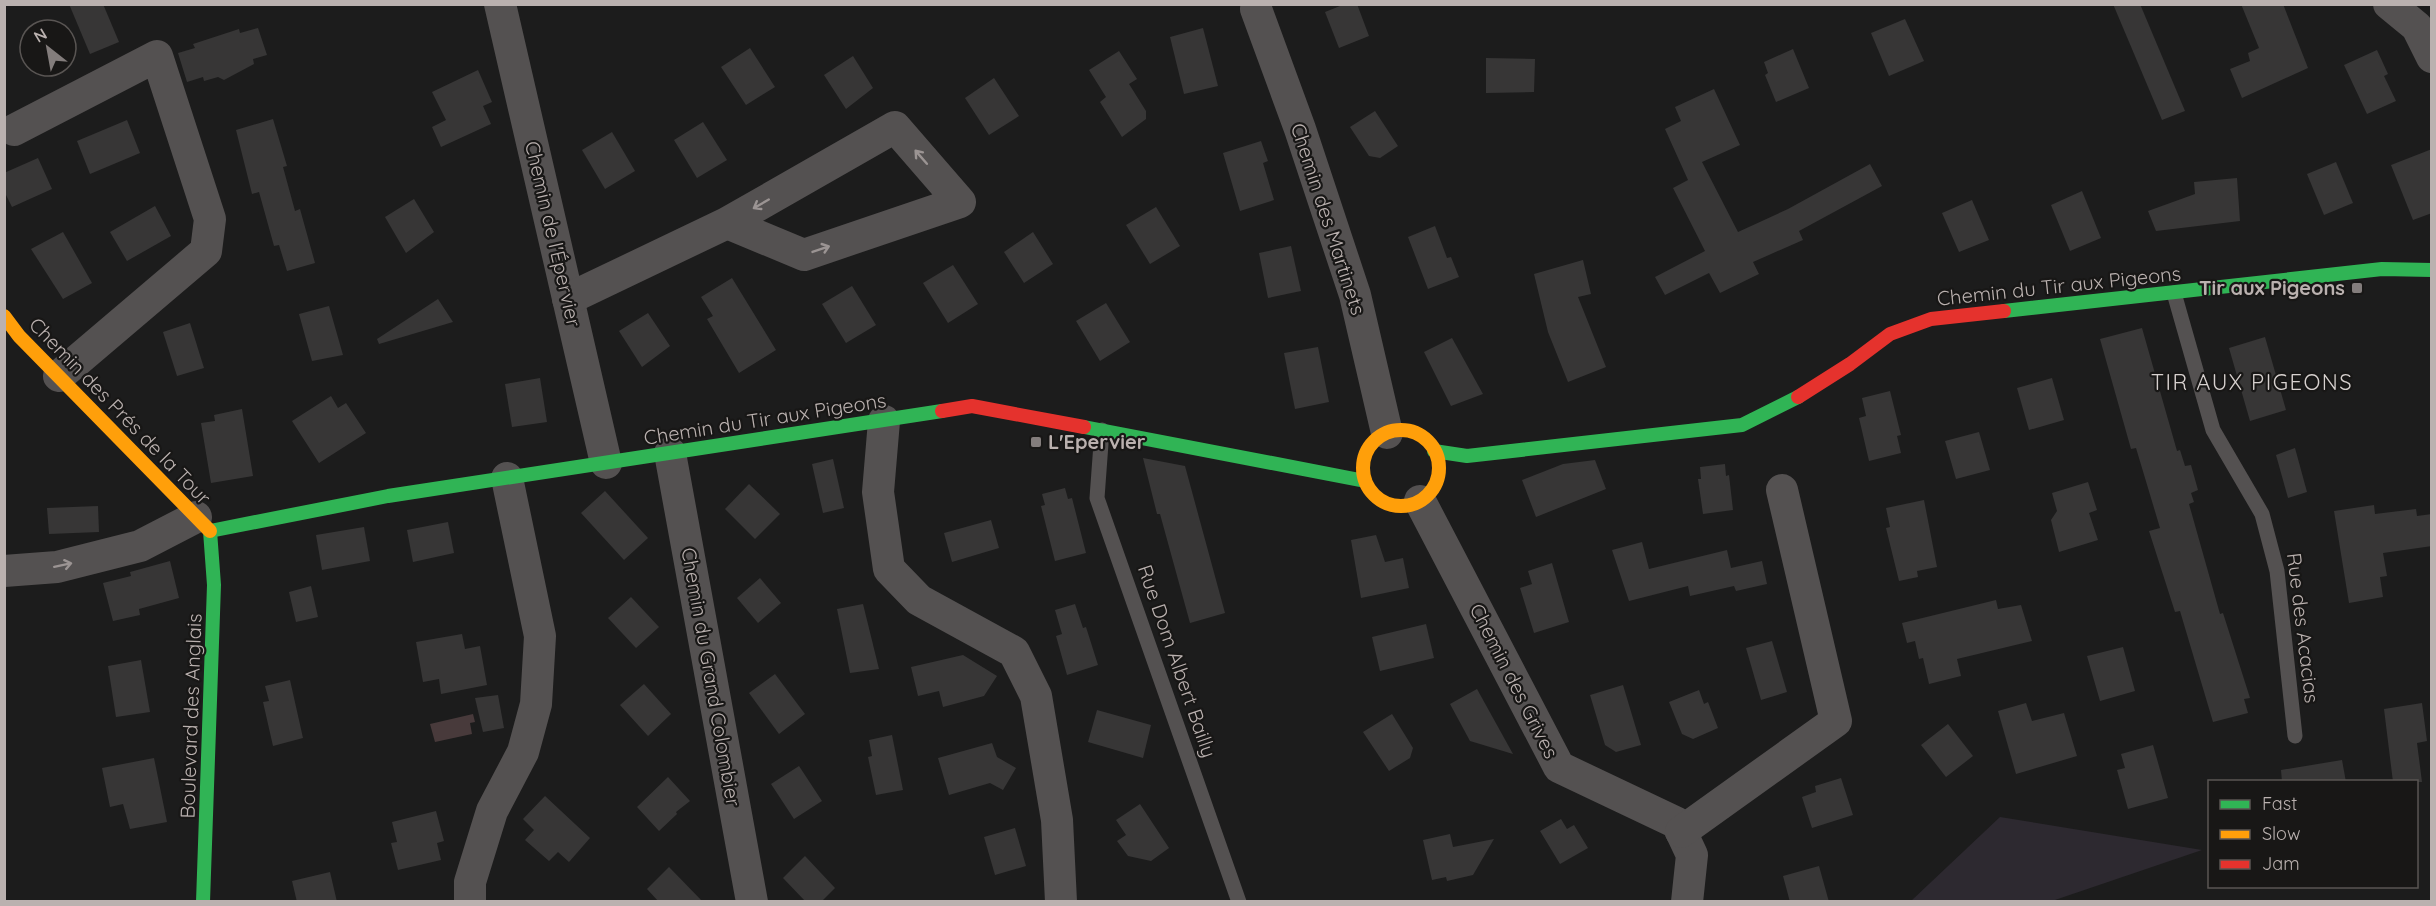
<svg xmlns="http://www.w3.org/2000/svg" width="2436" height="906" viewBox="0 0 2436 906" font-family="Quicksand,sans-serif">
	<rect width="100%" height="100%" fill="#1c1c1c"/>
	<polygon fill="#2d2930" points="2000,817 2202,850 2052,901 1911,901"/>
	<polygon fill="#483a3b" points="473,714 475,722 470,723 472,734 435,742 430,724"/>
	<g fill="#373636">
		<polygon points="69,4 103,4 119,42 90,54"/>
		<polygon points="1345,4 1357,4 1369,36 1339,48 1325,12"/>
		<polygon points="2113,4 2140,4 2185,111 2162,120"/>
		<polygon points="2241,4 2283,4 2308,68 2242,98 2230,69 2250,61 2248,53 2259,48"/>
		<polygon points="1905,19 1924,61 1889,76 1871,33"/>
		<polygon points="258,28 267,55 253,59 254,64 224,80 218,77 204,81 203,77 187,82 178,53 195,48 193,44 239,29 240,33"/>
		<polygon points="1203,28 1218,86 1184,94 1170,37"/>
		<polygon points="750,48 775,87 746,105 721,67"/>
		<polygon points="1793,49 1809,88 1776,102 1765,75 1768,73 1764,62"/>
		<polygon points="2377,50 2388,74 2384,76 2396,101 2367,114 2344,65"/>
		<polygon points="1119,51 1137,79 1129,84 1146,111 1146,119 1122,137 1100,102 1106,97 1089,70"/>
		<polygon points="853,56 873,88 846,109 824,75"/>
		<polygon points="1486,58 1535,59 1534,92 1486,93"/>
		<polygon points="478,70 492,102 483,106 491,124 441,147 432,127 446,120 432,92"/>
		<polygon points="994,78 1019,116 989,135 965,98"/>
		<polygon points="1714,89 1740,145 1702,162 1738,232 1788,209 1870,164 1882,186 1799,231 1803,240 1753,262 1759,274 1720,293 1709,273 1665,295 1655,277 1705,251 1673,188 1688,180 1665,129 1681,121 1675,107"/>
		<polygon points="1375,111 1398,146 1380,158 1369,156 1350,127"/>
		<polygon points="273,119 287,166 283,167 295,211 300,209 315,263 287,271 279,245 274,246 259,192 252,194 236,130"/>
		<polygon points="127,120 140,153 90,174 77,141"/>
		<polygon points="703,122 727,160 697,178 674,140"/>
		<polygon points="612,132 635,171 605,189 582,150"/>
		<polygon points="1261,141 1268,161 1263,163 1274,200 1240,211 1223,153"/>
		<polygon points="2432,149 2432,213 2413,220 2391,165"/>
		<polygon points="38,158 52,189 12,207 4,191 4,173"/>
		<polygon points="2336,162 2353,203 2324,215 2307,174"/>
		<polygon points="2237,178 2240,221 2156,231 2148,211 2195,194 2194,182"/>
		<polygon points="2082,191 2101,238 2070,251 2051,205"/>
		<polygon points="414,199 434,232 406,253 385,217"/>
		<polygon points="1972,200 1989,240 1959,252 1942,213"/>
		<polygon points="155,206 171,236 127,261 110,232"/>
		<polygon points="1156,207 1180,246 1150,264 1126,225"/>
		<polygon points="1435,226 1447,258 1451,257 1459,277 1428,289 1408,237"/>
		<polygon points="63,232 92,283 63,299 31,249"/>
		<polygon points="1033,232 1053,264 1024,283 1004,252"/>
		<polygon points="1291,246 1301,291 1268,298 1259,253"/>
		<polygon points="1583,260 1591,294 1578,297 1606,367 1568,382 1548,332 1534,274"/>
		<polygon points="953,265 978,304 948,323 923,283"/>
		<polygon points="732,278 776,350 739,373 707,319 713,316 701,297"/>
		<polygon points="852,286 876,325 846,343 822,304"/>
		<polygon points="438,299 453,322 379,344 377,339"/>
		<polygon points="1106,303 1130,342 1100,361 1076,321"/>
		<polygon points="329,306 343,355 312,361 299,314"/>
		<polygon points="648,313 670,346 642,367 619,331"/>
		<polygon points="190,323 204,368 177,376 163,332"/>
		<polygon points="2142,328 2177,451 2180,450 2185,466 2191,465 2198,490 2191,493 2194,502 2189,504 2220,614 2223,613 2250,698 2244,699 2248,713 2213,722 2180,611 2175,612 2149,531 2160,528 2136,448 2131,449 2100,339"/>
		<polygon points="2265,337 2286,410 2250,421 2229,348"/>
		<polygon points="1452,338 1483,394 1451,406 1424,352"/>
		<polygon points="1318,347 1329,402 1295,409 1284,353"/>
		<polygon points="540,378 547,422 512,427 505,384"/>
		<polygon points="2052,378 2064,420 2029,430 2017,388"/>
		<polygon points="1890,391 1901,435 1897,436 1901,453 1869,461 1859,418 1866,416 1862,398"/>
		<polygon points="331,396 338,408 346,403 366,433 319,463 292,421"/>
		<polygon points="242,409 253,476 211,483 201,423 215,421 214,415"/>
		<polygon points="1979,432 1990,470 1956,479 1945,441"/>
		<polygon points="2295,448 2307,492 2288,498 2276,455"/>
		<polygon points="1143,458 1185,466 1225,613 1190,623 1160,514 1157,514"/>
		<polygon points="833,459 844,508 823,513 812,464"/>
		<polygon points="1595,460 1606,489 1536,517 1522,480 1563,464"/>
		<polygon points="1725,464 1726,476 1729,475 1733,510 1703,514 1698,479 1701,479 1700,467"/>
		<polygon points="2088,482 2097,510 2089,513 2098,540 2059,552 2051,520 2057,511 2052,493"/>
		<polygon points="749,484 780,514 755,539 725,509"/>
		<polygon points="1065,488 1068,499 1072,498 1086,553 1055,561 1041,506 1045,505 1042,494"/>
		<polygon points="605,491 648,538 624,560 581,513"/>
		<polygon points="1924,500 1937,567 1917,571 1918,577 1899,581 1886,528 1890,527 1886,508"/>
		<polygon points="2374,505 2375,514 2416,509 2417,516 2432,514 2432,546 2383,553 2387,576 2380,577 2383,597 2349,603 2334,511"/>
		<polygon points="98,506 99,532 49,534 47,508"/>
		<polygon points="991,520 999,548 952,562 944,533"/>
		<polygon points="448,522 454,553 413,562 407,530"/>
		<polygon points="364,527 370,561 322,570 316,535"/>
		<polygon points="1376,535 1385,562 1403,558 1409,588 1361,598 1351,540"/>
		<polygon points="1642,542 1649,569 1727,550 1731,568 1762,561 1767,584 1736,591 1734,586 1690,596 1688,586 1629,601 1612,550"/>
		<polygon points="170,561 179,598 139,609 140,615 113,621 103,583 131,576 130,572"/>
		<polygon points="1552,563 1569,622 1534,633 1520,588 1532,584 1528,571"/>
		<polygon points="760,578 781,603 758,623 737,598"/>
		<polygon points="311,586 318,617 296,622 289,592"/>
		<polygon points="631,597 659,627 636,648 608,618"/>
		<polygon points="1996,600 1998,609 2021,605 2032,641 1957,659 1961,676 1929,684 1923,658 1919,659 1915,641 1907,643 1902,623"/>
		<polygon points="863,604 879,669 850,673 837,609"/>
		<polygon points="1075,604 1083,628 1086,627 1098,665 1067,675 1056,636 1062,634 1055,610"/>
		<polygon points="1426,624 1434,658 1380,671 1372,637"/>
		<polygon points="462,634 465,649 480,646 487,685 441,694 439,679 423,682 416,642"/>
		<polygon points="1772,641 1787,692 1761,700 1746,648"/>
		<polygon points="2123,647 2135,691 2100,701 2087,656"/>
		<polygon points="963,655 997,676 984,696 943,707 939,691 918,696 911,667"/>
		<polygon points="141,660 150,712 116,717 108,666"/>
		<polygon points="775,674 805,714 779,734 749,693"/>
		<polygon points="290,680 303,738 273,746 263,702 269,701 265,686"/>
		<polygon points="644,684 671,714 648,736 620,705"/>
		<polygon points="1623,685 1641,745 1616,752 1605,745 1590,695"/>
		<polygon points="1477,689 1513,754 1470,741 1450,704"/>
		<polygon points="1699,690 1704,704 1708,702 1718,728 1693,739 1682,734 1669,702"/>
		<polygon points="498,695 504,728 483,732 475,698"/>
		<polygon points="2026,703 2032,721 2064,713 2077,756 2016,774 1998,711"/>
		<polygon points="2422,703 2427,741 2417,743 2422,782 2393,782 2384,709"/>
		<polygon points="1097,710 1151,725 1143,758 1088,742"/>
		<polygon points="1392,714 1413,748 1410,758 1389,771 1363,732"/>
		<polygon points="1948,724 1973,756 1946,777 1921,745"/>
		<polygon points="892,735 903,790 876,795 868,757 872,756 869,740"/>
		<polygon points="992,743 997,757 1016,768 1003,790 990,783 949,795 938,758"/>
		<polygon points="2153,745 2168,798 2128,809 2117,770 2125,768 2121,754"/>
		<polygon points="154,758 167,822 130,829 123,804 110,807 102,768"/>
		<polygon points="2342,760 2346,782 2282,782 2281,770"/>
		<polygon points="799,766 822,801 794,819 771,784"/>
		<polygon points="668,777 690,801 676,812 677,814 659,831 637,807"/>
		<polygon points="1841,778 1853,815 1812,828 1802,797 1816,792 1815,786"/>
		<polygon points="545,796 590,838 569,862 558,852 549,861 525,840 534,830 523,819"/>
		<polygon points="1140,804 1169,848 1151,861 1128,856 1117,841 1126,835 1116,820"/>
		<polygon points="436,811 444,841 437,843 441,860 398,870 391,843 397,842 392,822"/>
		<polygon points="1561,819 1567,829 1574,825 1588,848 1560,864 1540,831"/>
		<polygon points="1015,828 1026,866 995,875 984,837"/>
		<polygon points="1450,834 1453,847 1494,839 1473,875 1447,881 1446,877 1432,880 1423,840"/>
		<polygon points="805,856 835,888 821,902 806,902 783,878"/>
		<polygon points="1819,866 1829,902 1790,902 1783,876"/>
		<polygon points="669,867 703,902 659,902 647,889"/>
		<polygon points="330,872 337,902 297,902 292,881"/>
	</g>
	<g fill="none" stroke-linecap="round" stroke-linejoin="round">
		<g stroke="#545151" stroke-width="15">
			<polyline points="2174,293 2213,430 2262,514 2277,571 2295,736"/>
			<polyline points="1102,430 1097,498 1239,902"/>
		</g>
		<g stroke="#545151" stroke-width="32">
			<polyline points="500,4 606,463"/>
			<polyline points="2389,4 2417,27 2432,57"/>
			<polyline points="1256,9 1300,129 1355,295 1387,433"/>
			<polyline points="14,130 157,56 210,219 206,251 59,376"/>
			<polyline points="568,299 727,223 895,127 960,202 804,255 727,223"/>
			<polyline points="884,421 878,492 889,569 919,600 1014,652 1036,696 1057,820 1061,902"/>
			<polyline points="670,453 752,902"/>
			<polyline points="1420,501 1559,767 1677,823 1692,855 1687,902"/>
			<polyline points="4,571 57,567 140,546 196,517"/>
			<polyline points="1681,832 1836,721 1782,490"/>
			<polyline points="470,902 470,882 492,811 523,752 536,704 540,636 507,478"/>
		</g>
		<g stroke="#30b455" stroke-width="14">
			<polyline points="2004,311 2382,269 2432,270"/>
			<polyline points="1084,427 1365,481"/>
			<polyline points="1434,451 1467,456 1742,425 1798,397"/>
			<polyline points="210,531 388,496 942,411"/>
			<polyline points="203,902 214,585 210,531"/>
		</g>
		<g stroke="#ff9f0a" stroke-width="14">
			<polyline points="4,316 19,336 210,531"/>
			<circle cx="1401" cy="468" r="38"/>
		</g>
		<g stroke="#e5322d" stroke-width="14">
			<polyline points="1798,397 1850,364 1890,334 1931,319 2004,311"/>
			<polyline points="942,411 972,406 1084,427"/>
		</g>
	</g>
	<defs><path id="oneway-shaft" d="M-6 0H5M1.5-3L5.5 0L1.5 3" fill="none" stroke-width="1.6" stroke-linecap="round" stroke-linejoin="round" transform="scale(1.5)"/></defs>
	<g stroke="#9b9493">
		<use href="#oneway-shaft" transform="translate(921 157) rotate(-131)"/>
		<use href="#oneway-shaft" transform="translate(761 204) rotate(150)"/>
		<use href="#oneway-shaft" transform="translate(821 249) rotate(-19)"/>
		<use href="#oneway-shaft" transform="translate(63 565) rotate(-12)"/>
	</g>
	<g fill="#837d7c" stroke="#181716" stroke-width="2">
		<rect x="2351" y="282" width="12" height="12" rx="3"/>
		<rect x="1030" y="436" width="12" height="12" rx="3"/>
	</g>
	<g text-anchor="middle" stroke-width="4.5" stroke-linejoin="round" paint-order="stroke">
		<g font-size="20" fill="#bab1af" stroke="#181716">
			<text transform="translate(1328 219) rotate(72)" y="7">Chemin des Martinets</text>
			<text transform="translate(553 234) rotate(77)" y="7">Chemin de l'Épervier</text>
			<text transform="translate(2059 286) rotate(-6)" y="7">Chemin du Tir aux Pigeons</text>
			<text transform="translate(120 411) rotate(46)" y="7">Chemin des Prés de la Tour</text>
			<text transform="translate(765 419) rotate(-9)" y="7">Chemin du Tir aux Pigeons</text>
			<text transform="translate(2303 628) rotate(83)" y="7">Rue des Acacias</text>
			<text transform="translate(1177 661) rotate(71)" y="7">Rue Dom Albert Bailly</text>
			<text transform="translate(711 677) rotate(80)" y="7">Chemin du Grand Colombier</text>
			<text transform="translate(1514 681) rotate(63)" y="7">Chemin des Grives</text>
			<text transform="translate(191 716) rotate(-88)" y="7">Boulevard des Anglais</text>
		</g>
		<g font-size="20" font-weight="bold" fill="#bab1af" stroke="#181716" text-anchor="end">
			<text x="2345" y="295">Tir aux Pigeons</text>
			<text x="1048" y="449" text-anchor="start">L'Epervier</text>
		</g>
		<g font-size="22" letter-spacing="1.5" fill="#d7d1cf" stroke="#181716">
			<text x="2252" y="390">TIR AUX PIGEONS</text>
		</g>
	</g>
	<rect width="2436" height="906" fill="none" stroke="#bab1af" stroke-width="12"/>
	<rect x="2208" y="780" width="210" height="108" fill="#181716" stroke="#595553" stroke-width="1.5"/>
	<rect x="2220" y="800" width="30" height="9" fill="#30b455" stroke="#595553" stroke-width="1.5"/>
	<text x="2262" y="810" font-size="18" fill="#bab1af">Fast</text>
	<rect x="2220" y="830" width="30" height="9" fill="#ff9f0a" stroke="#595553" stroke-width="1.5"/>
	<text x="2262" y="840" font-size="18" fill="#bab1af">Slow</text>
	<rect x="2220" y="860" width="30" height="9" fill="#e5322d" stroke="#595553" stroke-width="1.5"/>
	<text x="2262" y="870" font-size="18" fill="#bab1af">Jam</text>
	<g transform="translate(48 48) rotate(329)"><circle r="28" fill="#181716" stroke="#595553" stroke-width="1.5"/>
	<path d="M0-4.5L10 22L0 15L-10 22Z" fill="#837d7c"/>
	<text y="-9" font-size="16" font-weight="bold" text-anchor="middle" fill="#bab1af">N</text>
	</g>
</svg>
